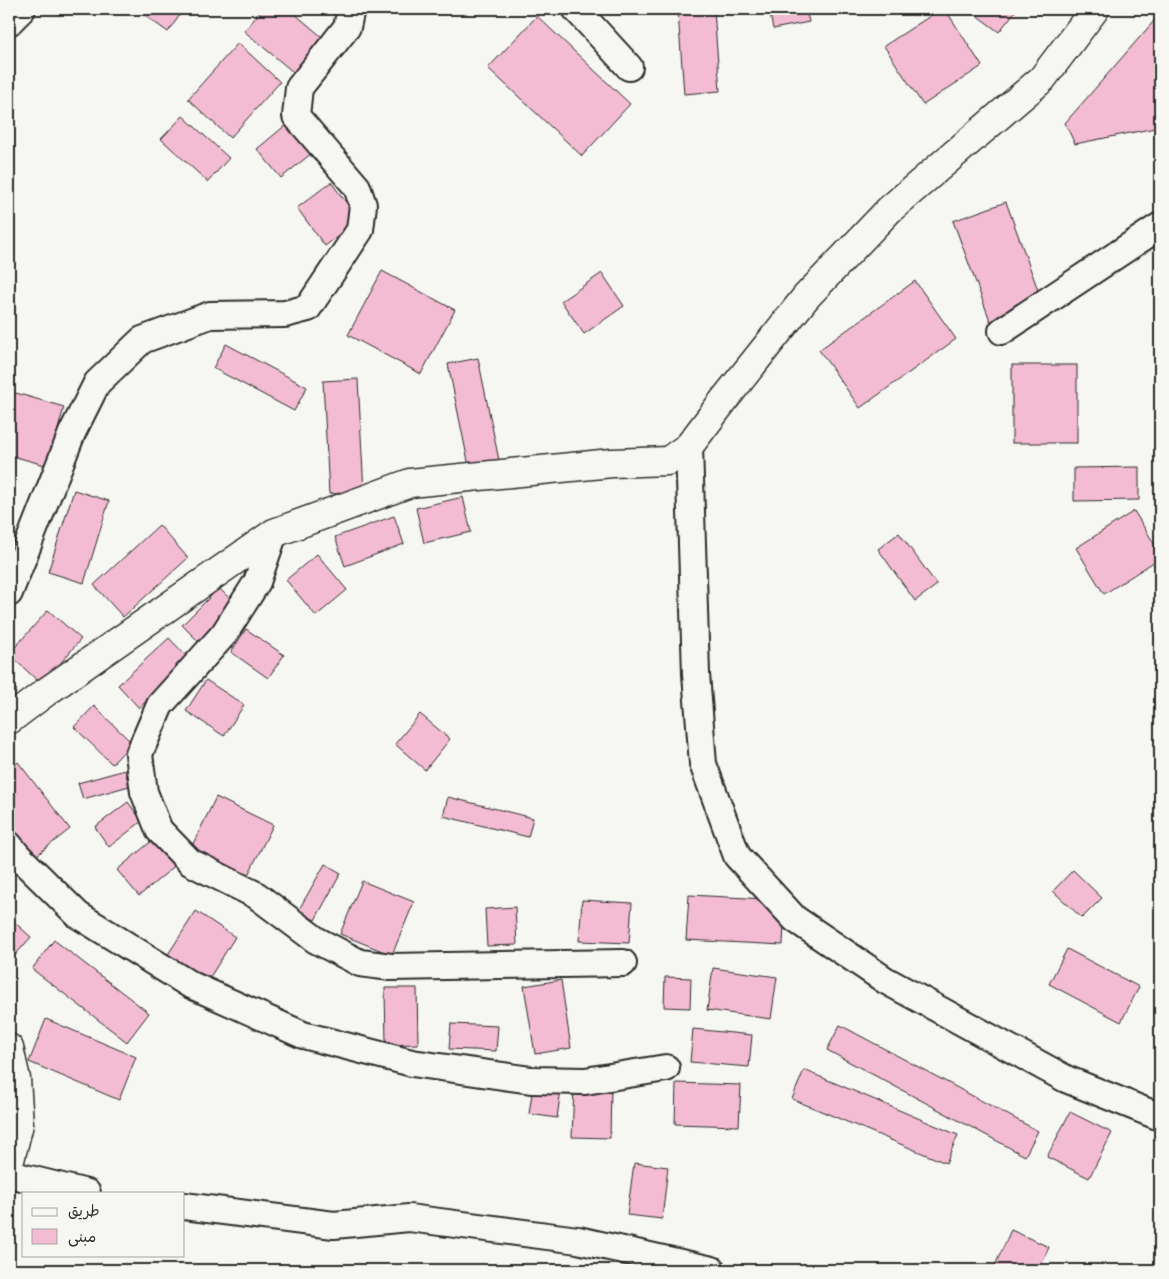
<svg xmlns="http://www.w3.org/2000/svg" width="1169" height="1279" viewBox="0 0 1169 1279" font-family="'Architects Daughter','Playpen Sans Arabic',sans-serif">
	<rect width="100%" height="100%" fill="#f6f6f2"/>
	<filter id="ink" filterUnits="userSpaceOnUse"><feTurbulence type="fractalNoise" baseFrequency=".02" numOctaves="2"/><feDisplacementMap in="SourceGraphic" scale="10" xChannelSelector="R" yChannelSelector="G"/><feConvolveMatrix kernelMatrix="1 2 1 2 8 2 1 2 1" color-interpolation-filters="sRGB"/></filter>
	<g filter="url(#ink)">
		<g fill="#f3bcd3" stroke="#2b2b2b">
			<polygon points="136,9 184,9 168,32"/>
			<polygon points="263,9 289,9 328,42 299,77 244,31"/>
			<polygon points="769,9 806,9 809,22 773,29"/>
			<polygon points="941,9 945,9 982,66 923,105 884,46"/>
			<polygon points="968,9 1017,9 999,32"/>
			<polygon points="714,10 720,91 684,94 678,12"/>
			<polygon points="1160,14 1160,127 1075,144 1065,123"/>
			<polygon points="537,16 630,104 582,156 488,68"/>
			<polygon points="238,43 280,82 230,138 188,99"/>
			<polygon points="183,116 229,158 208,182 161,139"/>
			<polygon points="287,124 312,153 281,178 257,149"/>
			<polygon points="331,182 359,220 325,246 297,208"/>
			<polygon points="1006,202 1046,312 994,331 953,221"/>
			<polygon points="382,271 455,310 421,374 348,335"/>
			<polygon points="602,273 624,306 584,334 561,301"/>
			<polygon points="915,281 956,339 860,408 819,350"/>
			<polygon points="226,344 307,387 294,411 213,368"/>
			<polygon points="478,358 501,470 471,476 448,364"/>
			<rect x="1012" y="365" width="65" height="78"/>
			<polygon points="358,379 364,492 329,494 323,381"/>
			<polygon points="9,391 64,407 48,466 9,455"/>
			<polygon points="1139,467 1139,500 1074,501 1074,468"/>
			<polygon points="74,490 109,501 84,583 48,572"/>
			<polygon points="463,497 471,532 424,543 416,508"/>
			<polygon points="1134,511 1160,553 1160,558 1104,594 1076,548"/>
			<polygon points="394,516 404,544 345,566 335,537"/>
			<polygon points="159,525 188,558 123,617 94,585"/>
			<polygon points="899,533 937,585 915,601 878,549"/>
			<polygon points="317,554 347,590 316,616 286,580"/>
			<polygon points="219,588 237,606 200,643 182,625"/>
			<polygon points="48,610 81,639 42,685 9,654"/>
			<polygon points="246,629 284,655 268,678 231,652"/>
			<polygon points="169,638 190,660 139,708 118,685"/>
			<polygon points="206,680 244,705 224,736 186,711"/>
			<polygon points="9,684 17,690 9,702"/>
			<polygon points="94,706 132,743 112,764 74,727"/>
			<polygon points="420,714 450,739 425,770 395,744"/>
			<polygon points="18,762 70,829 32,859 9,828 9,770"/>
			<polygon points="125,770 129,786 83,799 78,783"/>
			<polygon points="216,797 273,825 243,885 187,856"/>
			<polygon points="448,797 533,818 528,837 443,816"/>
			<polygon points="128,802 142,821 109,847 95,827"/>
			<polygon points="155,838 177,864 139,896 117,870"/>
			<polygon points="325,864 341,873 315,920 298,911"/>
			<polygon points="1073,870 1102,898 1082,918 1053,891"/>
			<polygon points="362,881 414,902 392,955 340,934"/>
			<polygon points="689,895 785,900 783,945 686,940"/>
			<polygon points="582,900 632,903 629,943 579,941"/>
			<polygon points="515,907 517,945 487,946 485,909"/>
			<polygon points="196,911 235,937 207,982 167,956"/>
			<polygon points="13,921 31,937 10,961 9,925"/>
			<polygon points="54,940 149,1013 127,1042 32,969"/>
			<polygon points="1067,949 1139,987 1121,1022 1049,984"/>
			<polygon points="713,968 777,977 771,1019 707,1010"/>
			<polygon points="665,977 691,978 690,1008 664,1007"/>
			<polygon points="561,980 571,1048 535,1054 524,986"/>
			<polygon points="385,988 417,988 418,1044 386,1045"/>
			<polygon points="46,1019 136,1057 119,1100 29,1062"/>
			<polygon points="451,1024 498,1026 496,1051 449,1049"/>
			<polygon points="840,1025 1038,1131 1025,1156 827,1050"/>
			<polygon points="693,1029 752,1035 749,1067 690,1062"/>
			<polygon points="804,1070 958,1135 946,1163 792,1099"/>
			<polygon points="676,1083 741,1085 739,1126 675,1124"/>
			<polygon points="533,1086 561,1089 557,1118 529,1114"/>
			<polygon points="574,1086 611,1087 610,1138 572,1137"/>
			<polygon points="1070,1112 1112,1133 1089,1178 1047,1157"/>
			<polygon points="634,1163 668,1167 662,1219 627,1215"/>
			<polygon points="1011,1230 1049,1247 1039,1270 993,1270"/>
		</g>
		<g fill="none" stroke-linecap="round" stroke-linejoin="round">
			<g stroke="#2b2b2b" stroke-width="30">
				<g id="street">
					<polyline points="576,9 629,67"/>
					<polyline points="9,22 22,9"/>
					<polyline points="1002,331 1160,226"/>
					<polyline points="689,446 696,674 703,764 737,856 795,919 885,980 1066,1079 1160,1117"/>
					<polyline points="274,533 257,582 224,634 160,705 139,754 144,792 159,830 190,862 256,895 316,940 360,963 391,967 623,963"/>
					<polyline points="9,593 72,433 97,383 142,340 210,315 285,314 308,308 360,230 363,205 357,187 296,116 299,88 347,27 351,9"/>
					<polyline points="9,845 18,856 78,915 189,984 303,1035 412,1063 531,1080 585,1081 666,1068"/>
					<polyline points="9,1174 87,1193"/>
					<polyline points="184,1206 334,1225 409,1218 578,1240 712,1270"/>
				</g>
			</g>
			<g stroke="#2b2b2b" stroke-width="31">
				<g id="secondary">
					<polyline points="9,720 46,692 274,533 410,483 612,463 668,461 689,446 724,400 806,297 889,210 1042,79 1095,9"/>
					<polyline points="9,1048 16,1079 19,1124 9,1164"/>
				</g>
			</g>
			<use href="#street" stroke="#f6f6f2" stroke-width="26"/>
			<use href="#secondary" stroke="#f6f6f2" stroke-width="28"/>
		</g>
	</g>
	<rect width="1169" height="1279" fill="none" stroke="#f6f6f2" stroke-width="30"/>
	<rect x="15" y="15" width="1139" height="1249" fill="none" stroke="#2b2b2b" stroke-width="2" filter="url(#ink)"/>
	<rect x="22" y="1192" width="162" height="65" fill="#f6f6f2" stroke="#a5a5a2"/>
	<rect x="32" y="1208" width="25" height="8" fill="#f6f6f2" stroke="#a5a5a2"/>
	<text x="68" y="1216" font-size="15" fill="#2b2b2b">طريق</text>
	<rect x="32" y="1229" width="25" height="15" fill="#f3bcd3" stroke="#a5a5a2"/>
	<text x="68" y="1242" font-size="15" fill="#2b2b2b">مبنى</text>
</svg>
